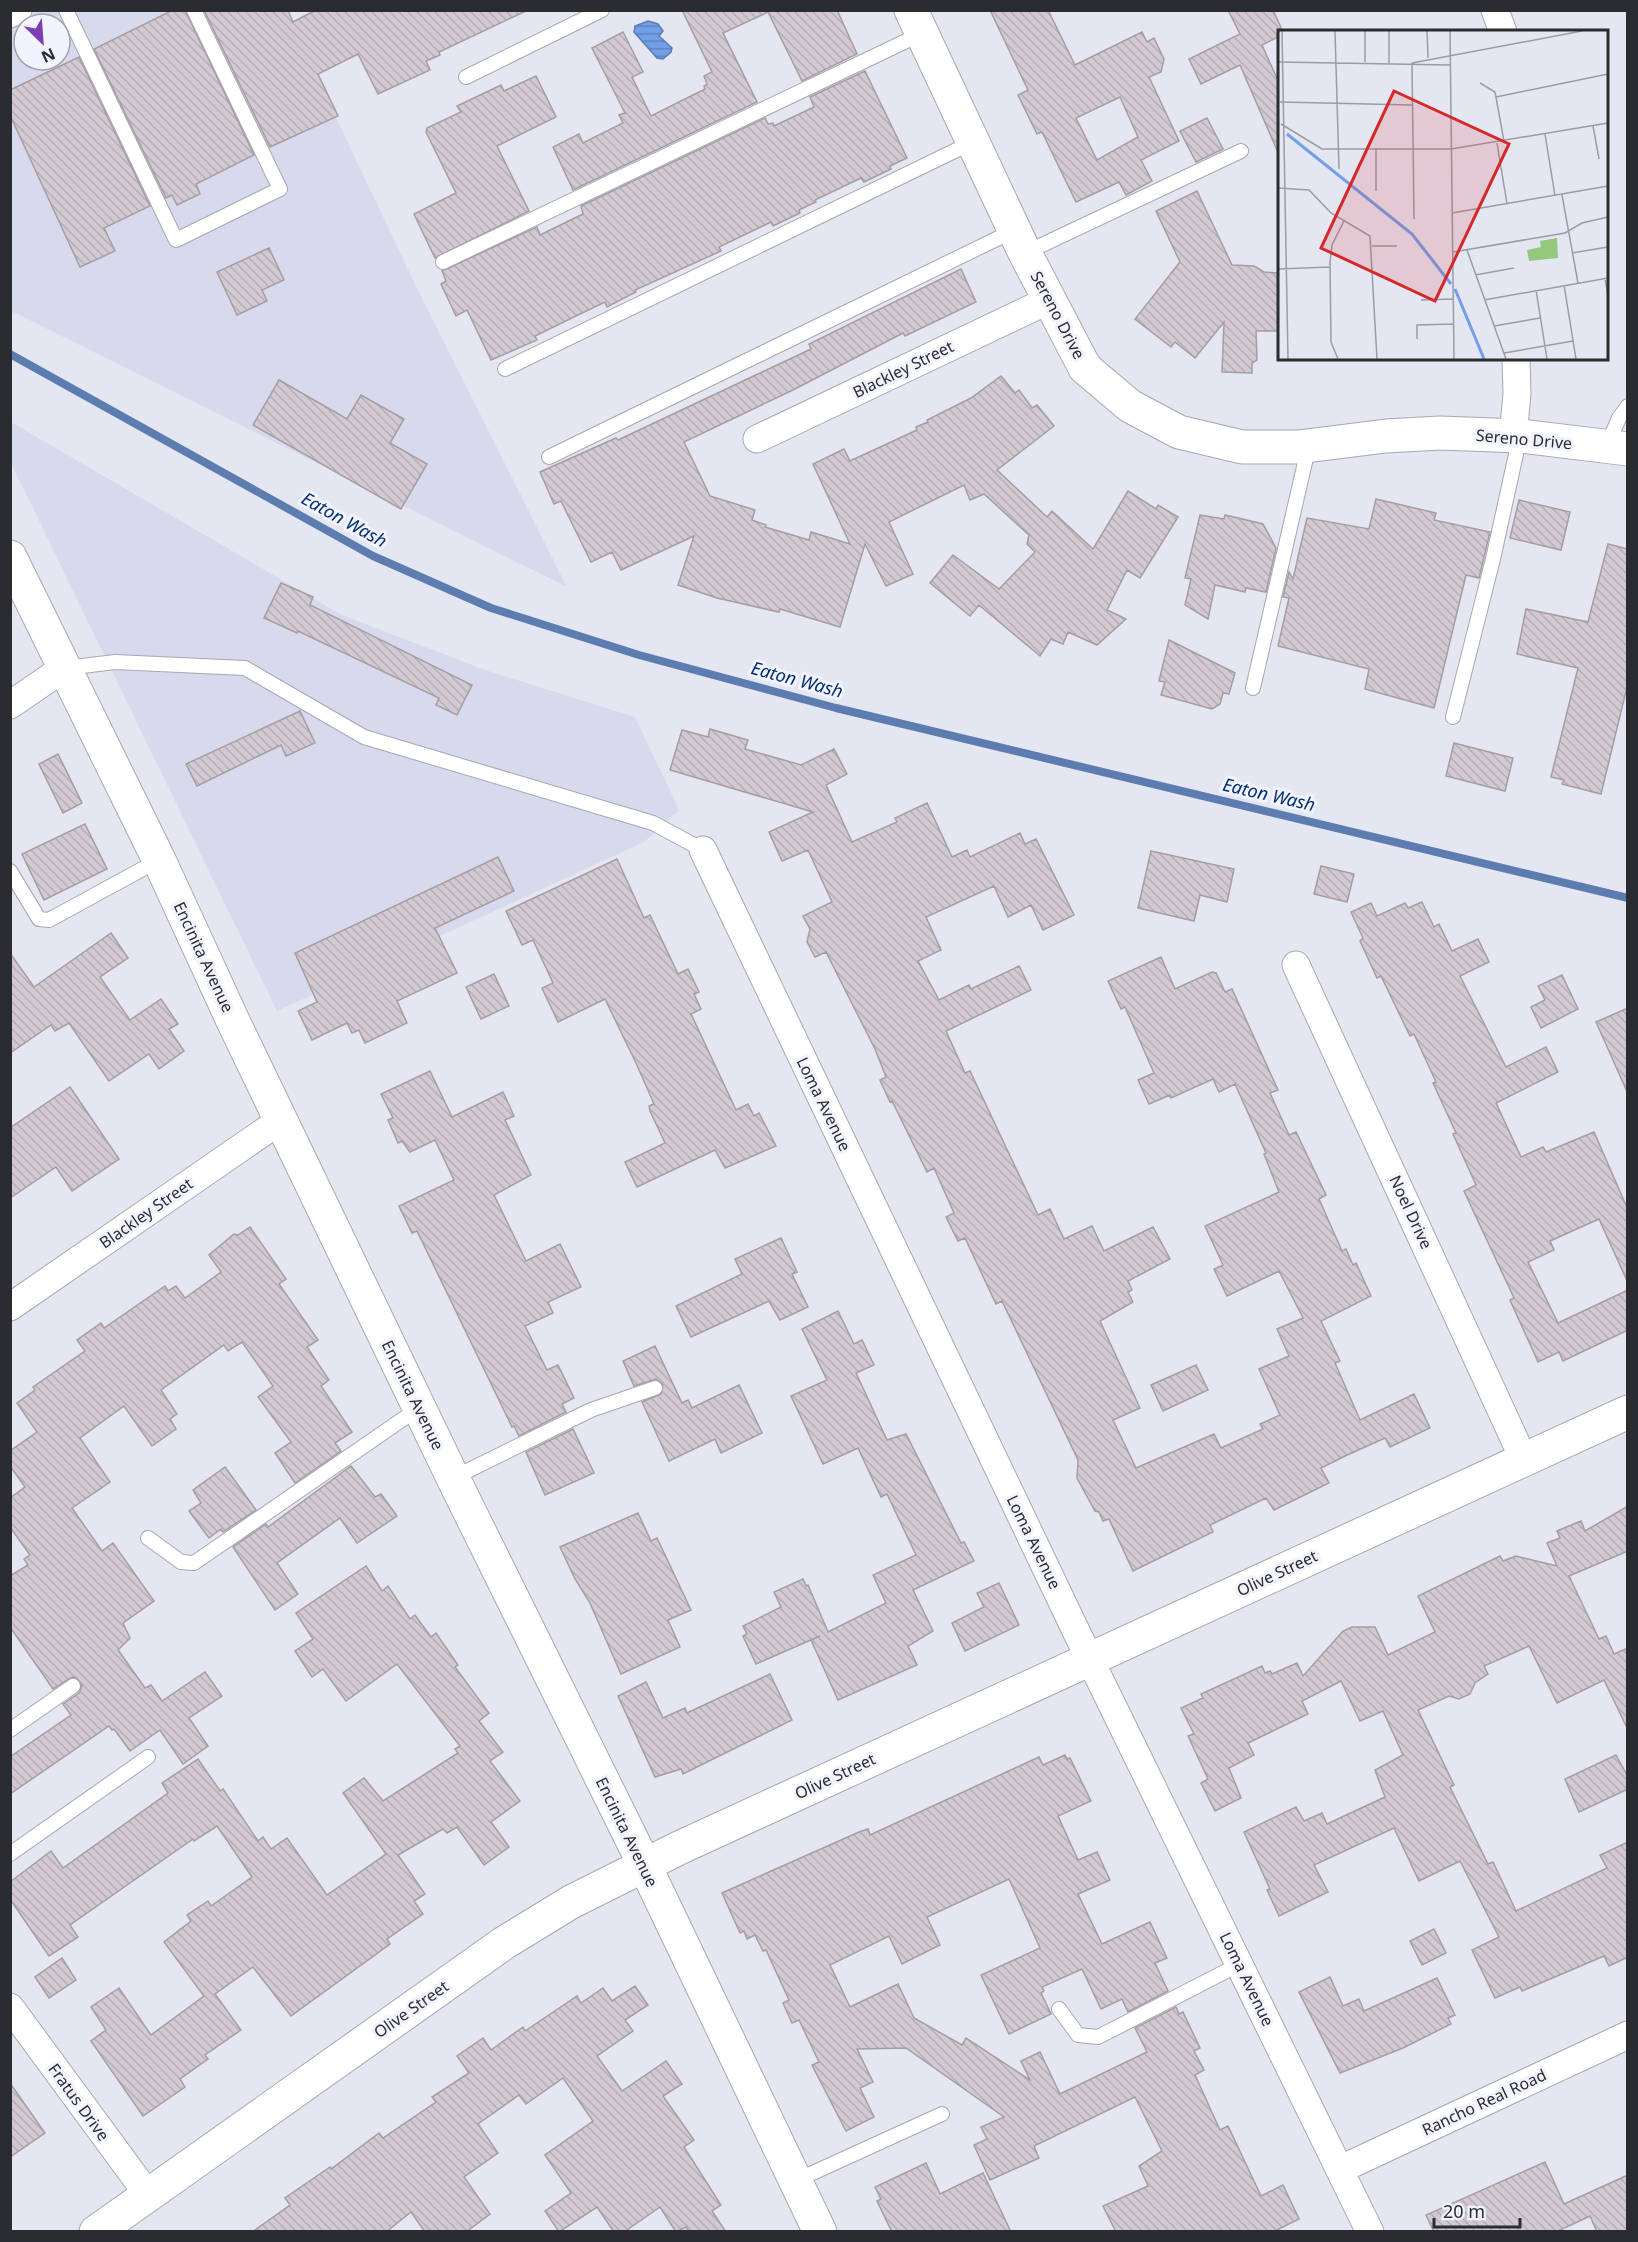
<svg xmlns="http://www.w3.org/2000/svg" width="1638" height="2242" viewBox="0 0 1638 2242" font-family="'Noto Sans',sans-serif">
	<defs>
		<pattern id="water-rules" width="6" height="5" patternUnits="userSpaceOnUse" patternTransform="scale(1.5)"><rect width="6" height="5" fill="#72a0e8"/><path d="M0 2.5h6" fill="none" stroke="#5e83bc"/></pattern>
		<pattern id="building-back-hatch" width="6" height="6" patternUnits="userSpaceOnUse" patternTransform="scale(1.5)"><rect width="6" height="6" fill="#d3cad1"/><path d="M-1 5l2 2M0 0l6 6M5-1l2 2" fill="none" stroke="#b5aeb4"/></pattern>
	</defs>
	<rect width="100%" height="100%" fill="#e4e6f1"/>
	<g fill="#d7daec" fill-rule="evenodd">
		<path d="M10,11H285L417,288L567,587L11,311ZM24,24H60V60H24Z"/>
		<polygon points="11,422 342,615 485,670 635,717 679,810 644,842 277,1011 11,463"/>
	</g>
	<polygon fill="url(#water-rules)" stroke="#5d7db1" stroke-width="1.5" points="648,21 658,24 663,31 659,36 672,48 671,52 663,59 657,58 634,32 635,26"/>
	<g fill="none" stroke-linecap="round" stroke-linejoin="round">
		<polyline stroke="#5d7db1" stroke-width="8" points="10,354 373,556 491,608 639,655 836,708 1628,898"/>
	</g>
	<g fill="url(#building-back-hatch)" stroke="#a59ca4" stroke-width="1.5" fill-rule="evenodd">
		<polygon points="173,10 185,10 254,155 196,184 200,194 177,205 172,195 166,198 94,49"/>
		<polygon points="204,10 288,10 293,22 316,10 528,10 439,52 440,55 426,61 430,70 378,94 358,54 318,74 338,116 270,147"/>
		<polygon points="682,10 837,10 857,54 802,81 768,12 723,33 757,102 573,190 553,147 579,134 583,143 623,123 619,115 625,113 592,48 623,32 643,72 632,77 651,116 705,89 704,86 707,84 704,76 712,72"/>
		<path d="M990,10H1048L1075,65L1142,32L1147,42L1154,38L1164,59L1161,72L1149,77L1179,141L1141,160L1152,181L1126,195L1119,182L1076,202L1042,132L1037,134L1018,95L1028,90ZM1120,97L1138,137L1097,160L1076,118Z"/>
		<polygon points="1228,10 1273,10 1283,32 1280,32 1280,36 1262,45 1280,85 1280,157 1240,65 1201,84 1189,59 1240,34"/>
		<polygon points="79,57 150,206 104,228 115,251 80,267 10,115 10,90"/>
		<polygon points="865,71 907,158 890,166 891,169 864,182 861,178 815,200 816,202 799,210 800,213 773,226 771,222 719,247 721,251 635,290 636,292 607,307 605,302 580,314 535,336 537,340 491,360 467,310 456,316 441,284 446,281 442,271 537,227 540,235 583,214 581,206 765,118 768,124 773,123 774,126 814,107 810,97"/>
		<polygon points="536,76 556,117 497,146 529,211 435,258 414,214 456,193 426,132 427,128 461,112 457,106 501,85 504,91"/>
		<polygon points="1207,118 1223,149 1196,162 1180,131"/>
		<polygon points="1197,191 1232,265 1254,266 1264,272 1279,273 1279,331 1256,331 1257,360 1252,363 1252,373 1222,372 1224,322 1195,358 1175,342 1171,347 1135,319 1180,262 1156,211"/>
		<polygon points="269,248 284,280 262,290 267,301 237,315 217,272"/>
		<polygon points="961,269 976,302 905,336 903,333 793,390 684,442 710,496 755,510 752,520 766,525 765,527 809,540 811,532 850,544 813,464 844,449 850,461 917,430 916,427 928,422 927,420 971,398 1001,376 1015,393 1019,390 1032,408 1037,405 1054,426 997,470 1047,517 1052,511 1093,549 1128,491 1156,509 1158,505 1178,517 1140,578 1127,570 1107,610 1126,619 1097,645 1068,632 1063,644 1051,639 1040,656 979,605 970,616 930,583 953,555 999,589 1035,552 1027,544 1029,535 984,494 970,500 964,485 889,522 913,574 886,586 865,544 840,627 780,609 779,612 717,598 678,585 694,536 621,570 612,552 591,562 561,501 554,504 540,472 616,438 618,440 811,349 809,344"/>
		<polygon points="279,380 347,419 361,395 404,419 390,443 427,464 401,509 253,425"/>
		<polygon points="1376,499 1436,513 1434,520 1490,532 1479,578 1466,575 1434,708 1365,689 1369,669 1278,646 1289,598 1283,597 1289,572 1293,579 1307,518 1369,529"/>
		<polygon points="1519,500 1570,512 1561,550 1510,538"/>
		<polygon points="1200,515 1224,519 1225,515 1263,524 1276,548 1266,592 1246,588 1245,592 1215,585 1208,619 1185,605 1191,579 1185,578"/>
		<polygon points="1608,544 1628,549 1628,683 1601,794 1562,784 1564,780 1551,777 1578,668 1517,654 1526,609 1588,622"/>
		<polygon points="281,583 313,597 310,605 472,685 457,715 436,705 439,698 298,631 297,633 264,618"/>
		<polygon points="1169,640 1235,673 1229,694 1223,693 1220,704 1212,709 1161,695 1165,682 1159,681"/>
		<polygon points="300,711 315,743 286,756 281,745 197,786 186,764"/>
		<polygon points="710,729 748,740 745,749 801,765 834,749 847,774 826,785 852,842 897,822 895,818 927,803 952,857 967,850 970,857 1020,833 1025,844 1036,839 1074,915 1043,930 1031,905 1008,917 994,886 926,917 941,950 918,961 939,1000 969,985 971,989 1019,966 1031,990 946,1031 965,1073 970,1071 1038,1215 1050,1209 1064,1239 1092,1226 1104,1251 1153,1227 1170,1259 1128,1281 1132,1290 1128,1292 1133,1302 1100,1321 1140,1408 1113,1420 1136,1468 1214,1434 1221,1448 1263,1429 1260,1424 1280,1415 1259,1369 1289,1356 1277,1329 1303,1318 1279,1271 1227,1296 1214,1269 1223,1265 1205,1226 1279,1192 1264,1154 1266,1153 1235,1084 1219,1092 1213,1079 1171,1098 1170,1095 1149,1104 1138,1080 1154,1073 1125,1007 1121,1009 1108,981 1161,957 1175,989 1212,972 1216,973 1225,992 1232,989 1278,1090 1270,1093 1289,1135 1296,1132 1326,1195 1319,1199 1342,1251 1346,1249 1353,1265 1356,1263 1371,1296 1321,1321 1340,1361 1335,1363 1360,1420 1414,1394 1430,1428 1390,1447 1385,1438 1345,1456 1321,1468 1329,1483 1274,1510 1266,1498 1210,1525 1213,1532 1133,1571 1109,1519 1103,1521 1099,1512 1095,1511 1077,1478 1078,1460 1002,1301 996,1304 965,1238 958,1241 946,1217 954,1213 934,1168 927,1172 892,1101 890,1102 880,1080 886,1077 875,1049 826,952 815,957 807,942 810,929 803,916 832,902 808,850 782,861 769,832 813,812 670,770 682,730 708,737"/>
		<polygon points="1454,743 1513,758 1505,791 1446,776"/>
		<polygon points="58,754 82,803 63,813 39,764"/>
		<polygon points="85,824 107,869 44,900 22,854"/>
		<polygon points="1151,851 1234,869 1227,902 1200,895 1194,921 1138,908"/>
		<polygon points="498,857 514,891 435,928 457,973 397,1001 407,1023 365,1043 359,1030 352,1033 347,1023 312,1040 298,1011 317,1002 295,953"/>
		<polygon points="617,859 644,918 650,915 678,974 688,969 699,992 694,994 701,1009 691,1014 736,1110 748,1104 754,1116 759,1113 776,1146 725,1168 715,1150 637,1187 625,1162 665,1143 650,1111 649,1106 654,1104 636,1063 605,999 558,1022 542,988 553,983 533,940 522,945 506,911"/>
		<polygon points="1321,866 1354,874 1347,902 1314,894"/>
		<polygon points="1422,902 1434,927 1439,924 1452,951 1478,939 1489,962 1460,976 1506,1067 1546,1047 1558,1072 1496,1103 1521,1157 1543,1147 1546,1152 1594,1132 1628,1210 1628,1283 1599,1219 1550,1241 1554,1250 1528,1262 1558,1323 1628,1290 1628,1330 1563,1361 1559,1352 1538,1362 1510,1300 1514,1298 1464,1191 1476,1185 1453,1134 1456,1133 1433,1083 1436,1082 1414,1034 1410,1036 1381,976 1377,978 1360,941 1363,938 1351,912 1371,903 1377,916 1405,903 1408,908"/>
		<polygon points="111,933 128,958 100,977 130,1020 161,999 178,1024 169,1029 184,1051 159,1069 149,1054 109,1081 69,1023 55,1031 51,1025 10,1053 10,953 34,987"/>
		<polygon points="494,974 509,1006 481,1019 466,987"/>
		<polygon points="1562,975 1578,1009 1541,1028 1531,1007 1545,1000 1538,986"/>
		<polygon points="1628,1008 1628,1094 1596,1022"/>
		<polygon points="430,1071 452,1117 503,1092 514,1116 505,1120 531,1175 494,1195 526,1261 560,1244 581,1287 548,1302 553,1313 525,1326 547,1370 558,1365 574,1398 562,1404 566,1412 519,1436 514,1426 512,1427 417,1231 412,1233 399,1206 454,1180 435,1140 410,1152 402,1141 398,1143 388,1120 393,1118 381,1094"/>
		<polygon points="70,1087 119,1159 72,1191 56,1167 10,1198 10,1128"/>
		<polygon points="250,1227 286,1279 279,1284 318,1340 307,1347 329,1380 321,1386 352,1432 335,1443 341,1451 295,1483 275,1453 291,1442 258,1397 273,1386 242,1342 228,1351 224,1345 161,1390 177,1414 170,1419 176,1429 152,1446 124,1406 80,1438 110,1482 72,1508 102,1551 113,1543 154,1601 123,1623 130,1638 118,1650 145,1688 151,1685 162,1701 205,1672 222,1696 189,1718 208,1746 183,1764 160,1730 130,1751 114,1729 112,1730 109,1726 10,1794 10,1757 71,1715 63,1704 79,1693 82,1686 77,1678 72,1677 53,1689 10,1627 10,1576 28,1565 24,1559 30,1555 10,1527 10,1498 25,1487 10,1466 10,1451 37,1432 17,1403 35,1390 33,1387 85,1351 77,1340 101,1323 104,1328 165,1286 168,1291 176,1286 185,1298 221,1272 209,1255 234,1234 238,1235"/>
		<polygon points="781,1238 797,1272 792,1274 808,1307 780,1320 769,1301 691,1337 676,1306 742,1274 735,1259"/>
		<polygon points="838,1311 854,1344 862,1340 874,1365 856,1373 887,1440 906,1434 961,1543 964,1542 974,1561 913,1590 933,1631 908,1646 917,1665 838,1700 811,1640 820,1636 756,1664 743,1636 747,1634 743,1626 781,1607 774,1592 803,1579 806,1586 808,1585 828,1632 886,1603 873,1575 916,1555 887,1494 881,1497 858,1448 823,1464 791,1396 827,1380 802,1329"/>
		<polygon points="655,1346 682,1403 688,1400 692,1408 739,1385 762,1433 721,1453 715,1439 669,1461 642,1402 661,1394 663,1385 656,1379 634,1386 623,1361"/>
		<polygon points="1196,1365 1208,1390 1163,1411 1151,1385"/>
		<polygon points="573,1429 594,1473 545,1495 526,1452"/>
		<polygon points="351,1466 375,1497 381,1494 397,1516 357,1543 340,1518 277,1563 298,1594 275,1610 233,1547 266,1524 268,1527"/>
		<polygon points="225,1467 256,1510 223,1532 221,1529 209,1538 189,1511 201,1503 193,1490"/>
		<polygon points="1628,1506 1628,1551 1569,1576 1599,1639 1606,1636 1614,1654 1628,1648 1628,1730 1604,1680 1557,1703 1529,1646 1484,1666 1488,1674 1475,1683 1470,1694 1459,1699 1449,1696 1418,1710 1454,1785 1450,1787 1488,1864 1493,1862 1516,1911 1607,1868 1600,1855 1628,1842 1628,1957 1609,1966 1604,1956 1522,1991 1520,1987 1495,1998 1472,1950 1499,1937 1460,1861 1419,1881 1394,1828 1314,1865 1328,1892 1279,1916 1267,1890 1270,1889 1244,1832 1296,1807 1304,1821 1322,1813 1327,1824 1385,1797 1375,1770 1403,1755 1383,1711 1360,1721 1341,1681 1302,1701 1308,1714 1248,1743 1254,1755 1229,1768 1241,1798 1215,1811 1201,1783 1208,1779 1188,1736 1194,1734 1181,1708 1203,1698 1201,1694 1262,1666 1265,1673 1270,1671 1272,1674 1297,1663 1303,1676 1343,1631 1352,1627 1375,1627 1388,1655 1435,1632 1418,1596 1500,1556 1503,1561 1516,1556 1557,1566 1547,1543 1560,1538 1557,1531 1581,1521 1585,1531"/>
		<polygon points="638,1513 651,1541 657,1538 691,1610 668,1620 680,1647 621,1674 590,1603 575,1579 560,1547"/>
		<polygon points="366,1566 382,1591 388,1586 410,1619 415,1615 431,1637 436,1633 458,1665 455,1667 489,1713 479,1721 503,1752 490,1761 520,1801 491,1822 509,1847 484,1865 457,1827 447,1833 443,1829 398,1855 425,1894 414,1901 423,1914 387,1939 390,1944 291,2016 253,1967 215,1994 241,2030 205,2055 208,2059 180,2079 185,2087 143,2116 91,2041 106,2030 91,2007 119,1988 151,2035 204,1996 164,1942 191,1921 187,1915 208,1901 211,1906 252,1877 217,1826 194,1841 193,1839 70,1925 78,1937 49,1956 10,1899 10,1882 51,1851 63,1868 168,1793 162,1783 198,1759 220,1791 223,1789 258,1841 263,1837 271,1849 287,1838 327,1895 386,1854 343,1793 364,1778 383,1801 458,1753 455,1749 460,1746 397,1664 346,1701 323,1669 312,1677 295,1651 313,1639 296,1613"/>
		<polygon points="999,1583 1019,1625 965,1651 952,1623 984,1607 977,1593"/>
		<polygon points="770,1674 792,1720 683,1774 681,1769 655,1777 618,1696 646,1682 663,1718 685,1708 687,1713"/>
		<polygon points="1065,1755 1067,1759 1070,1758 1091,1801 1058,1816 1078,1860 1097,1852 1110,1880 1078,1894 1102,1944 1150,1922 1167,1958 1155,1963 1168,1991 1128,2012 1122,1999 1101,2009 1082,1969 1042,1987 1044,1991 1041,1993 1051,2014 1009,2034 981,1975 1040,1948 1009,1879 927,1917 940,1945 902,1964 889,1936 830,1965 850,2007 898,1984 914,2018 962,2045 966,2038 1030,2080 1021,2061 1040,2052 1060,2094 1147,2052 1135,2028 1176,2007 1179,2014 1183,2012 1200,2048 1194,2051 1204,2070 1195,2075 1220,2130 1228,2126 1261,2196 1283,2185 1299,2219 1273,2232 1116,2232 1103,2206 1148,2186 1139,2166 1162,2151 1135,2097 1034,2146 1039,2158 990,2180 974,2145 987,2139 981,2127 1004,2117 906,2048 857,2049 873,2082 860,2088 874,2117 846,2131 812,2065 819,2062 799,2020 792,2023 783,2003 789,2000 766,1950 763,1951 755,1935 747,1939 744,1931 740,1933 722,1893 859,1832 868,1829 870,1835 1039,1757 1043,1765"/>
		<polygon points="1616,1755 1628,1777 1628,1789 1579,1812 1565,1779"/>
		<polygon points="1434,1929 1446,1953 1422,1965 1410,1941"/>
		<polygon points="62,1958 76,1980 49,1998 35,1977"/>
		<polygon points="1330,1977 1343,2006 1359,1999 1364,2011 1437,1978 1455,2015 1448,2018 1451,2024 1403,2048 1340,2073 1299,1992"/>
		<polygon points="635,1986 648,2005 625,2020 633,2031 597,2056 622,2091 666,2061 682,2084 663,2096 694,2140 684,2147 721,2205 712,2211 726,2232 689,2232 686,2227 676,2232 660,2207 624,2232 614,2232 597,2207 559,2232 545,2211 571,2193 545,2155 593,2121 563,2078 526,2104 519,2095 478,2124 498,2153 464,2177 490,2214 466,2232 425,2232 411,2212 386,2232 252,2232 290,2205 285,2198 330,2167 331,2169 379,2133 383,2138 436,2102 432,2097 469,2073 457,2056 483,2038 491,2050 523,2027 525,2031 577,1996 581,2003 603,1988 612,2001"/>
		<polygon points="10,2083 45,2133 10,2157"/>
		<polygon points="1545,2162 1564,2204 1628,2175 1628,2232 1597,2232 1590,2216 1556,2232 1434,2232 1426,2215"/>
		<polygon points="926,2163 940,2194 983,2173 1011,2232 892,2232 877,2201 881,2199 875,2187"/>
	</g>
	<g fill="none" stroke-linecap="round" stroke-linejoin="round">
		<g stroke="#a6a7b1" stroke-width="16">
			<g id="service">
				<polyline points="66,10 176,240 280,189 194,10"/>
				<polyline points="466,77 602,10"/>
				<polyline points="1025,253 1241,151"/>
				<polyline points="443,262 923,33"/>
				<polyline points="505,369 973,142"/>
				<polyline points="1607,446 1619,418 1628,406"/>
				<polyline points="549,457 1015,230"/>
				<polyline points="66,668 115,662 245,668 364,737 653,823 703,850"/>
				<polyline points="1253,688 1309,445"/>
				<polyline points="1453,717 1493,559 1520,436"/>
				<polyline points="10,871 39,919 49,920 159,860"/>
				<polyline points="453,1478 591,1410 655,1388"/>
				<polyline points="148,1538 181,1562 194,1563 419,1408"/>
				<polyline points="10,1730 73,1686"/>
				<polyline points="10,1854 148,1757"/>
				<polyline points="1059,2009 1078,2035 1098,2037 1240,1964"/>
				<polyline points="795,2181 942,2114"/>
			</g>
		</g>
		<g stroke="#a6a7b1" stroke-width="29">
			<g id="minor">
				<polyline points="1495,10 1503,32"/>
				<polyline points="10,14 18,10"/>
				<polyline points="1513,436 1517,394 1516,358"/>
				<polyline points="757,439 1049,300"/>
				<polyline points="10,705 64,668"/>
				<polyline points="703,850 1076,1631 1370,2232"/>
				<polyline points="1296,965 1524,1460"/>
				<polyline points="10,1307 281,1120"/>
				<polyline points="10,2007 149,2196"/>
				<polyline points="1341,2169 1628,2035"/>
			</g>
		</g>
		<g stroke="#a6a7b1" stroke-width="35">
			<g id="tertiary">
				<polyline points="911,10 1025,253 1085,368 1130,406 1179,432 1242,447 1298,447 1386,436 1440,433 1520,436 1628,449"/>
				<polyline points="10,557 159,860 233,1021 453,1478 644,1864 820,2232"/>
				<polyline points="96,2232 504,1943 571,1902 679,1848 1628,1412"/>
			</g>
		</g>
		<use href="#service" stroke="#fff" stroke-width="14"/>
		<use href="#minor" stroke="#fff" stroke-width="27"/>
		<use href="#tertiary" stroke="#fff" stroke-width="33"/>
	</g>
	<g text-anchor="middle" stroke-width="6" stroke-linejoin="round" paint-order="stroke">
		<g font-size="16" fill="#2b2c30" stroke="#f1f3fe">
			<text transform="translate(1058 315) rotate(62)" y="6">Sereno Drive</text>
			<text transform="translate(903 369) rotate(-26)" y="6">Blackley Street</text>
			<text transform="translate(1524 439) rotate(5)" y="6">Sereno Drive</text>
			<text transform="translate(204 957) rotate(65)" y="6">Encinita Avenue</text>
			<text transform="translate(824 1104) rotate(64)" y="6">Loma Avenue</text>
			<text transform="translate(1411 1212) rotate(65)" y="6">Noel Drive</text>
			<text transform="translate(146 1213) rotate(-35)" y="6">Blackley Street</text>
			<text transform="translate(413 1395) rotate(64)" y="6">Encinita Avenue</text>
			<text transform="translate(1034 1542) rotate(64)" y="6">Loma Avenue</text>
			<text transform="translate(1277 1573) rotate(-25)" y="6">Olive Street</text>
			<text transform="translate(835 1776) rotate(-25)" y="6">Olive Street</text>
			<text transform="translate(627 1832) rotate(64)" y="6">Encinita Avenue</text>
			<text transform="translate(1247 1979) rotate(64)" y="6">Loma Avenue</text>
			<text transform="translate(411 2009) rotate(-35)" y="6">Olive Street</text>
			<text transform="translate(79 2102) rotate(54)" y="6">Fratus Drive</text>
			<text transform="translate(1484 2102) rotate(-25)" y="6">Rancho Real Road</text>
		</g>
		<g font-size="18" font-style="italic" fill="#032e6d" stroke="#f1f3fe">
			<text transform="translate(344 520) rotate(29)" y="6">Eaton Wash</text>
			<text transform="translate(797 680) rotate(15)" y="6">Eaton Wash</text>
			<text transform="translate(1269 795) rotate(13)" y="6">Eaton Wash</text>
		</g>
	</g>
	<g transform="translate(1278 30)">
		<rect width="330" height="330" fill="#e4e6f1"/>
		<path d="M279,208L280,228L251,231L249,220L263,217L262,211Z" fill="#95c77c"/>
		<path fill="none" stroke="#72a0e8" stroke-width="3" d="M9,104L134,204L173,254M177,259L206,329"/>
		<path fill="none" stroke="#9a9ca4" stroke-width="1.5" d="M4,1L10,329M57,1L61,139M87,1V32M111,1V33M149,1L150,28M172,1L176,329M0,32L172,35M134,33L304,1M134,33L136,189M202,53L217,62L226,111M218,67L330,44M2,72L134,75M3,94L44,119H173L330,93M315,96L321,129M267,104L277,166M219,113L229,174M0,158L31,160L53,183L92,206L99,329M98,161V119M284,165L300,253M174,183L330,156M94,216H119M189,220L228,329M175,222L287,203L304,193L330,187M294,223L330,217M0,236V329M0,239L52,237M197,245L236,238M327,248L330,266M286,255L298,329M258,260L269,329M143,270L175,269M206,270L330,248M216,296L262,288M139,309V295L175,294M226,323L295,311M60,329L53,312L52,232L54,215L66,191"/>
		<path fill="#d62828" fill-opacity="0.15" stroke="#d62828" stroke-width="3" d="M116,61L231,114L157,271L43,218Z"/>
		<rect width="330" height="330" fill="none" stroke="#2b2c30" stroke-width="3"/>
	</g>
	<rect width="1638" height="2242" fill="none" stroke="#2b2c30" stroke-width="24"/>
	<g transform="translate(42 42) rotate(155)"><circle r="28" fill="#f1f3fe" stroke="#a2a3ac" stroke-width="1.5"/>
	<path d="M0-4.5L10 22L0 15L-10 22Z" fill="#7d3eb3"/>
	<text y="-9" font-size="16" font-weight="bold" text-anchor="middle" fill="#2b2c30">N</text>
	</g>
	<path d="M1434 2218v9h86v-9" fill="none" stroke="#2b2c30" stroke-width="3"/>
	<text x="1443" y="2218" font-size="18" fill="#2b2c30" stroke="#f1f3fe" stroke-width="4.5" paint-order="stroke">20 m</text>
</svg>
